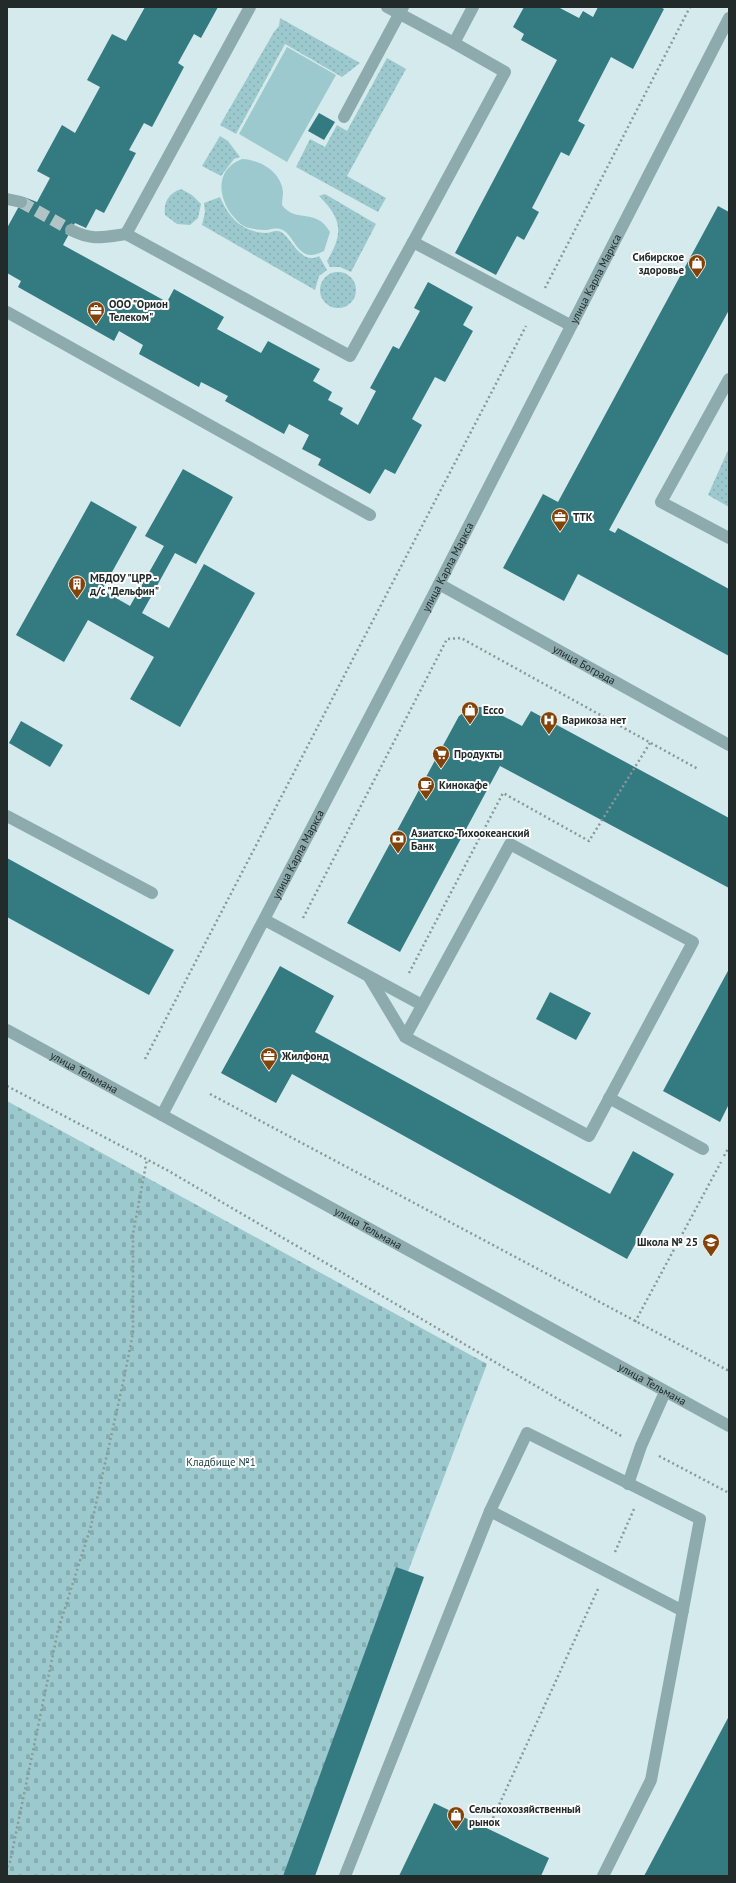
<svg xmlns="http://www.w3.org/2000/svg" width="736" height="1883" viewBox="0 0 736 1883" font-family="'PT Sans',sans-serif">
	<defs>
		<pattern id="grass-dots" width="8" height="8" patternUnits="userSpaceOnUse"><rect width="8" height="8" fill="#9cc9ce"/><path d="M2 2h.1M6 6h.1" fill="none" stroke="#86adb1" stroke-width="1.8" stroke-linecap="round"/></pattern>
		<pattern id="cemetery-stones" width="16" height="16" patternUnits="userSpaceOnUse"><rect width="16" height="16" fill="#9cc9ce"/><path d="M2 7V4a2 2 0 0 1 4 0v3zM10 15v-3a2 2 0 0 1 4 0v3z" fill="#86adb1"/></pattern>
	</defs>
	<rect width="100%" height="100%" fill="#d5eaec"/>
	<g fill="url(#grass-dots)">
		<polygon points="280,18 360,63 342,77 285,44 236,134 220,125 274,32 279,26"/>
		<polygon points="387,58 406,69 347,176 386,198 378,212 296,167 310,139 325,147 337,125 347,131"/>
		<polygon points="220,136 228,141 240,157 234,159 221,176 202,166"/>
		<path d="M181,189L192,195L201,204L198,218L190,225L177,224L165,215C163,202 169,193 181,189Z"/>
		<path d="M325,194L376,224L351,272L340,267H330L327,261C344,233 342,219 319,196Z"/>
		<path d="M220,197C229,218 242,232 266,233C271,233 275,229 281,232C291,237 301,266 319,256L327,270L319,276L315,290L202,225L205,212L204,203Z"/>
		<circle cx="338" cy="290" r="18"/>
		<polygon points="729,448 729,507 708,495"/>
	</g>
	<polygon fill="url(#cemetery-stones)" points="7,1101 487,1364 292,1876 7,1876"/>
	<g fill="#9cc9ce">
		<polygon points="287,47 336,75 287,162 239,134"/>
		<path d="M242,159C261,160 281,172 283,192C283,196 282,200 282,205C296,224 316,207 330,232L324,251C296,266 296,233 280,229C276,228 271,229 267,230C261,230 252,229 246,227C240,225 236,219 232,215C217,195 216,169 242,159Z"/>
	</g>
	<g fill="#347a81">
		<polygon points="145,7 218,7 201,38 194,34 178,63 184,67 152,127 144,123 129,150 136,153 104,213 96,209 86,228 75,223 63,245 167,302 174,289 224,317 217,329 261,353 268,341 320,369 313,381 332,392 328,400 343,408 340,414 358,425 376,391 370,388 393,346 399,349 420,311 414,308 428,282 473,307 463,325 473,331 445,382 435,377 412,419 422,425 395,474 385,469 370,494 318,465 321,459 302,449 309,435 289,424 284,434 225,401 228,396 201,382 199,387 139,354 143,345 119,331 114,341 18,287 21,281 7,273 7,228 24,197 37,202 50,178 37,171 62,125 75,133 100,87 87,80 112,34 126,41"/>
		<polygon points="524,7 558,7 579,18 583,11 593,17 598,7 660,7 664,9 633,69 611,57 578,121 585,125 569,156 561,152 532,208 539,212 524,240 517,236 496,275 455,253 557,60 521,40 524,34 513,27"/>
		<polygon points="319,113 335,122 324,140 308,131"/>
		<polygon points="718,206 729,212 729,310 609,530 615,533 618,528 729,589 729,656 578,574 564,601 503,568 543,494 558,502"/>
		<polygon points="183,469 233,497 196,564 175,553 142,613 169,628 204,564 255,593 180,727 130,699 154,657 88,620 64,662 16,635 91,501 137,527 102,590 130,606 164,546 145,536"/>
		<polygon points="471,707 486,707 522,726 531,711 729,818 729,888 500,766 400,952 347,923 459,716"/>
		<polygon points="21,721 63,745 50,767 9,743"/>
		<polygon points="7,858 174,950 149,995 7,917"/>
		<polygon points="280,966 334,996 315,1032 610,1194 633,1151 674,1174 627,1259 292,1074 276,1103 221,1073"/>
		<polygon points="729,969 729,1104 720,1122 663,1091"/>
		<polygon points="550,992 591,1013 576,1040 536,1019"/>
		<polygon points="396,1567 424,1577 315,1876 283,1876"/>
		<polygon points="729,1716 729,1876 644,1876"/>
		<polygon points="434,1803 549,1858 541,1876 399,1876"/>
	</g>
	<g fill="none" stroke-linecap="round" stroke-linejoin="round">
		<polyline stroke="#b1c4c5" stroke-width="12" stroke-dasharray="12 6" stroke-linecap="butt" points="21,202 71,230"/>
		<g stroke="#899899" stroke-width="2.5" stroke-dasharray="2 3" stroke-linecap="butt">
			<polyline points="545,288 690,7"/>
			<polyline points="303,918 447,639 461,638 698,769"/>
			<polyline points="409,973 503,793 589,841 650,743"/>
			<polyline points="145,1059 526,326"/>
			<polyline points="7,1086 167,1170 623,1437"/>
			<polyline points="210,1094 729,1371"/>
			<polyline points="724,1156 729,1147"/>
			<polyline points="635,1322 721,1162"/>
			<polyline points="659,1456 729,1493"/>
			<polyline points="615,1552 634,1509"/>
			<polyline points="493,1818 598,1589"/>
			<polyline points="7,1867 10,1862 58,1630 91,1526 123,1383 133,1333 133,1234 147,1159"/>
		</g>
		<g stroke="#8daaad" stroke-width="12">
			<polyline points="250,7 126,234 350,356 413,242"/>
			<polyline points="387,7 454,43"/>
			<polyline points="473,7 454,43 505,72 413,242 570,325"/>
			<polyline points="344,117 403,7"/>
			<polyline points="7,199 21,202"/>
			<path d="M71,230C92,241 104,237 126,234"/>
			<polyline points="7,312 370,515"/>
			<polyline points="729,379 661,502 729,538"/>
			<path id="s1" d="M439,584L729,745"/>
			<polyline points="7,816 152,893"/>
			<polyline points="265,920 422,1005"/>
			<polyline points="369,977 405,1037 589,1136 693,942 510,844 405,1037"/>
			<path id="s2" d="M7,1030L729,1426"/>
			<polyline points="609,1098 703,1149"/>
			<path id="s3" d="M162,1115L439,584L729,18"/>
			<polyline points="628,1484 641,1446 665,1392"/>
			<polyline points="345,1876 490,1511"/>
			<polyline points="603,1876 651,1780 700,1519 527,1433 490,1511 683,1611"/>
		</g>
	</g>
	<defs>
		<g id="shop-pin" transform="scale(0.9)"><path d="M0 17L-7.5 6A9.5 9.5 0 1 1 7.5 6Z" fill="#824208" stroke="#fff"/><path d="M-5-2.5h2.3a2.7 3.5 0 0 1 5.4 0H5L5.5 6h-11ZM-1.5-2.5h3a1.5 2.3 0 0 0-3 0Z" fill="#fff"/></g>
		<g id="office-pin" transform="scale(0.9)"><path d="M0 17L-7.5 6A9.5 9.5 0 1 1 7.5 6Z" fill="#824208" stroke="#fff"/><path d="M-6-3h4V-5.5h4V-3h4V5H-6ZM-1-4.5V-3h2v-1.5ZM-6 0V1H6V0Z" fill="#fff"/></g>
		<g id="building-pin" transform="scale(0.9)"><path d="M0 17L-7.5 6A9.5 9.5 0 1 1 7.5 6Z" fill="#824208" stroke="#fff"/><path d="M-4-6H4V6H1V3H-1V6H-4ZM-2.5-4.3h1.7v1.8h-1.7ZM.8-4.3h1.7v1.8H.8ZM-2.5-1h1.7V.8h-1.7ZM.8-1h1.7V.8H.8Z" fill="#fff"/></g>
		<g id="hospital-pin" transform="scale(0.9)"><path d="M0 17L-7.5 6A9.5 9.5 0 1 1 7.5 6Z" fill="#824208" stroke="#fff"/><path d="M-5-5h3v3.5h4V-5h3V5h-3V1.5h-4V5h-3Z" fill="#fff"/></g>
		<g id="supermarket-pin" transform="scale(0.9)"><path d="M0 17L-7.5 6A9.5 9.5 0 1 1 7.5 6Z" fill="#824208" stroke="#fff"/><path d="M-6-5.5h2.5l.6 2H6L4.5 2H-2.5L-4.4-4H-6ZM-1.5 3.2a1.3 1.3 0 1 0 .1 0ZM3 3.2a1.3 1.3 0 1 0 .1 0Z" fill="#fff"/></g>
		<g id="cafe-pin" transform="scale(0.9)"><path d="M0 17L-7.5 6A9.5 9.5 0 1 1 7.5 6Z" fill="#824208" stroke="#fff"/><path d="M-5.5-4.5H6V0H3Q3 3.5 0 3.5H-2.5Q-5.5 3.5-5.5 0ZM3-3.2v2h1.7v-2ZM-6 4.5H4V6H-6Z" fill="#fff"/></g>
		<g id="bank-pin" transform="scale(0.9)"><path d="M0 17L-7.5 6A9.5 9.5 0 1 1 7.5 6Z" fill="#824208" stroke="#fff"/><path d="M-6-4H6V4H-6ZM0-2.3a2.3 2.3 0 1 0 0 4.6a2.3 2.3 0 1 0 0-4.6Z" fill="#fff"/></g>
		<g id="school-pin" transform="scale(0.9)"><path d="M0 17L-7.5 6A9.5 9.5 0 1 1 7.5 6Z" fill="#824208" stroke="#fff"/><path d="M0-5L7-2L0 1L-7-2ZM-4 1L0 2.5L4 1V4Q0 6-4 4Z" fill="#fff"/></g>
	</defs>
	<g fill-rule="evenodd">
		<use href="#shop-pin" x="697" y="263"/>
		<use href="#office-pin" x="96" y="310"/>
		<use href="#office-pin" x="560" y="517"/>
		<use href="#building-pin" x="77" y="584"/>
		<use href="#shop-pin" x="470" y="710"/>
		<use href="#hospital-pin" x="549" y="720"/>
		<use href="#supermarket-pin" x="441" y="754"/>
		<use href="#cafe-pin" x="426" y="785"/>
		<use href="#bank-pin" x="398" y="839"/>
		<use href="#office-pin" x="269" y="1056"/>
		<use href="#school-pin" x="711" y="1242"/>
		<use href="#shop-pin" x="456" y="1815"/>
	</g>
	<g text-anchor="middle" stroke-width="4" stroke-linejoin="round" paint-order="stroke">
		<g font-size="11" font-weight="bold" fill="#222a2a" stroke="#fff" text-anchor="start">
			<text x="684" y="261" text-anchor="end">Сибирское<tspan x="684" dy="13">здоровье</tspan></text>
			<text x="109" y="308">ООО "Орион<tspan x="109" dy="13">Телеком"</tspan></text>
			<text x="573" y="521">ТТК</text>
			<text x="90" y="582">МБДОУ "ЦРР -<tspan x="90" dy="13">д/с "Дельфин"</tspan></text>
			<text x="483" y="714">Ecco</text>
			<text x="562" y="724">Варикоза нет</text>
			<text x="454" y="758">Продукты</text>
			<text x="439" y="789">Кинокафе</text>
			<text x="411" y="837">Азиатско-Тихоокеанский<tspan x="411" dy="13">Банк</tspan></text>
			<text x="282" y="1060">Жилфонд</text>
			<text x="698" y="1246" text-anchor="end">Школа № 25</text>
			<text x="469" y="1813">Сельскохозяйственный<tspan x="469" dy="13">рынок</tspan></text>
		</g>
		<g font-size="11" fill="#222a2a" stroke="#fff">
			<text dy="4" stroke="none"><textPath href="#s3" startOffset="942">улица Карла Маркса</textPath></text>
			<text dy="4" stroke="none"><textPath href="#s3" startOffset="618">улица Карла Маркса</textPath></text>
			<text dy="4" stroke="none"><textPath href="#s1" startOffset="166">улица Бограда</textPath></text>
			<text dy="4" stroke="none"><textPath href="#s3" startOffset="294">улица Карла Маркса</textPath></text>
			<text dy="4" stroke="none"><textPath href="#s2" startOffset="88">улица Тельмана</textPath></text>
			<text dy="4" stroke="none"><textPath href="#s2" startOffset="412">улица Тельмана</textPath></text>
			<text dy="4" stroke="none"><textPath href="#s2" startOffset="736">улица Тельмана</textPath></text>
		</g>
		<g font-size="11" fill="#1c3e41" stroke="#fff">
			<text x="221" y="1466">Кладбище №1</text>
		</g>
	</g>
	<rect width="736" height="1883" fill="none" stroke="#222a2a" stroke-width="16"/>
</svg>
